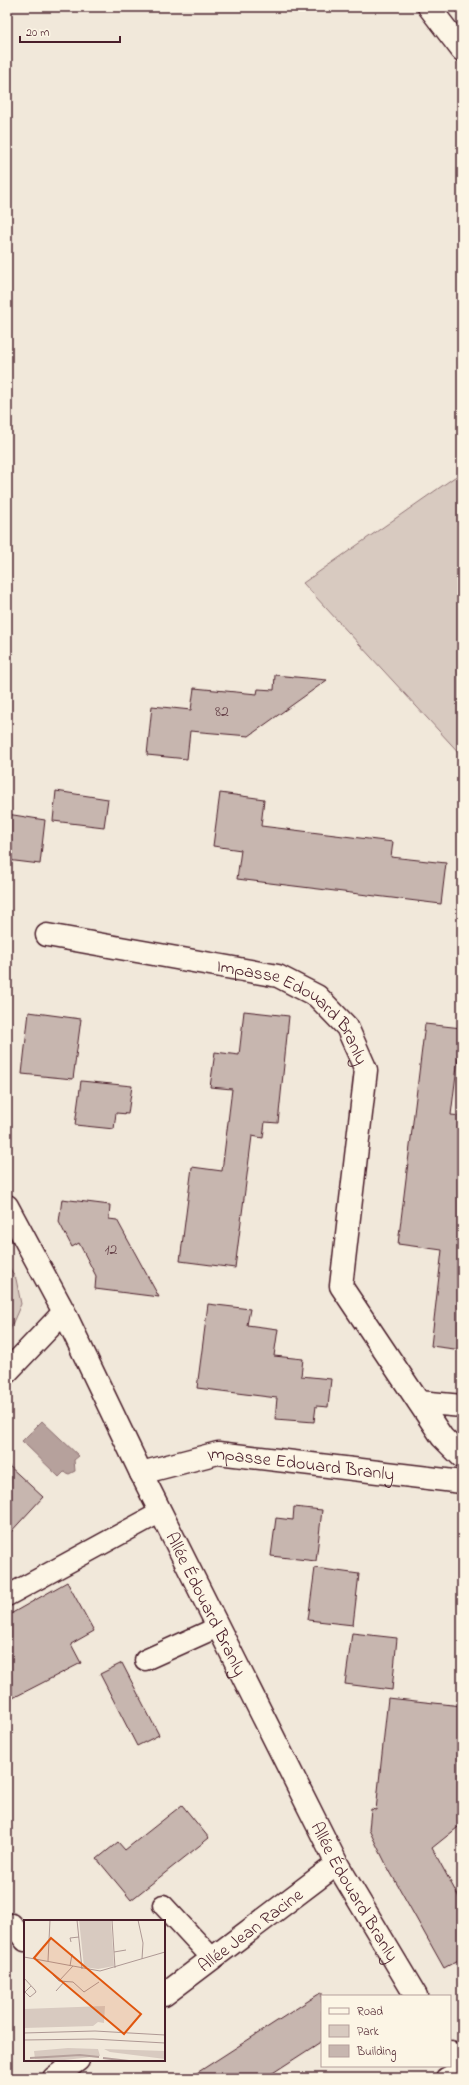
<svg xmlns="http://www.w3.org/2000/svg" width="469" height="2085" viewBox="0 0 469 2085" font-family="'Indie Flower',sans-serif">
	<rect width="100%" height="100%" fill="#f1e8da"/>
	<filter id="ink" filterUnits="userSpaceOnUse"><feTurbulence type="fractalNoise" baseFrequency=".025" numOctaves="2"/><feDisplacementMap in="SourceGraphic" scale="8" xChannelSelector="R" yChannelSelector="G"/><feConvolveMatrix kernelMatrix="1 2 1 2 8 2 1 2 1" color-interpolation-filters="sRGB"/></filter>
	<g filter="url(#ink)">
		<g fill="#d8cac0" stroke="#917476">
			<polygon points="462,472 462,756 303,583"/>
			<polygon points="7,1263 16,1279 21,1304 7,1336"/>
		</g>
		<polygon fill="#b6a19c" stroke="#8b6d6f" points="42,1421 79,1456 74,1460 75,1471 69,1474 64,1472 59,1477 22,1441"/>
		<g fill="#c7b6af" stroke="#4a1f2b">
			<polygon points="275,675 327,680 249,736 190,731 187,759 147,755 152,706 191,710 194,688 257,694 258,689 274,690"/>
			<polygon points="56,791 108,799 104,827 53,821"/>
			<polygon points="220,793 264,799 261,826 393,842 391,857 446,863 441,904 237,879 241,850 213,846"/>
			<polygon points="7,814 45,820 40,864 7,860"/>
			<polygon points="244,1011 289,1016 278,1123 265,1122 263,1138 252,1136 235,1268 180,1261 192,1167 222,1171 232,1089 210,1087 215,1052 239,1055"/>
			<polygon points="29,1012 81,1019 73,1079 22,1074"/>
			<polygon points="425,1024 462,1028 462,1058 458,1058 451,1115 462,1116 462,1350 431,1346 442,1250 398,1244"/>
			<polygon points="81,1081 132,1086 128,1114 116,1113 114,1129 75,1125"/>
			<polygon points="62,1199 110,1205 109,1219 117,1220 159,1297 95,1289 96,1276 79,1243 72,1247 59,1222"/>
			<polygon points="208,1304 250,1309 247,1325 278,1329 274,1356 303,1359 301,1376 331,1379 328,1407 316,1406 314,1422 275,1419 277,1398 197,1388"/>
			<polygon points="7,1464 43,1497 7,1536"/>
			<polygon points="294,1507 322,1510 316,1561 271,1556 276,1518 293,1520"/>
			<polygon points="315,1568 359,1574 353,1625 308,1620"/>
			<polygon points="67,1582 94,1631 71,1644 81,1663 7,1701 7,1616"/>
			<polygon points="352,1633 397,1638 392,1690 345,1684"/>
			<polygon points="122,1663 159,1735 137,1746 100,1674"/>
			<polygon points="388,1698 462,1706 462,1824 432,1848 462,1903 462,1958 444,1968 388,1868 369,1830 371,1809 376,1810"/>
			<polygon points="182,1805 209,1838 131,1900 97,1859 118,1842 125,1850"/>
			<polygon points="322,1992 322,2041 265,2078 189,2078"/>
		</g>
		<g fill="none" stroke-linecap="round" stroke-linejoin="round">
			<g stroke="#4a1f2b" stroke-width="23">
				<g id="service">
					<polyline points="7,1596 161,1512"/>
					<polyline points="145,1660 218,1627"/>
					<polyline points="163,1905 212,1958"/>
					<polyline points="12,1924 25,1941"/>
					<polyline points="446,2078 461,2070"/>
				</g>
			</g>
			<g stroke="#4a1f2b" stroke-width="25">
				<g id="minor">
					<polyline points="429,7 462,50"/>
					<path id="s1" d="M47,935L278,976L317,996L347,1027L366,1070L341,1286L442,1437L462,1457"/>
					<path id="s2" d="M7,1206L64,1312L141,1473L337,1864L416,1996"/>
					<polyline points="7,1372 64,1312"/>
					<polyline points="419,1402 462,1406"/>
					<path id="s3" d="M141,1473L218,1453L462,1482"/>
					<path id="s4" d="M164,1995L337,1864"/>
					<polyline points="450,2052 462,2072"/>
					<polyline points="54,2078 78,2060"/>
				</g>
			</g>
			<use href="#service" stroke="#fcf5e5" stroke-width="20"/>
			<use href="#minor" stroke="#fcf5e5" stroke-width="22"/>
		</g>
	</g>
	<g text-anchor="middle" stroke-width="4" stroke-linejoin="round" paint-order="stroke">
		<g font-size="16" fill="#69454c">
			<text x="222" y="716">82</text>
			<text x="111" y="1254">12</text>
		</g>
		<g font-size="18" fill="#4a1f2b" stroke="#fcf5e5">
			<text dy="6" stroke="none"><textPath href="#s1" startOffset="267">Impasse Edouard Branly</textPath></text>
			<text dy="6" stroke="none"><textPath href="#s3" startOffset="163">Impasse Edouard Branly</textPath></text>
			<text dy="6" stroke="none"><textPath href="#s2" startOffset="445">Allée Édouard Branly</textPath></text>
			<text dy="6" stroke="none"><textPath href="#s2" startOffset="769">Allée Édouard Branly</textPath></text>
			<text dy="6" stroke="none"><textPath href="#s4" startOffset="108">Allée Jean Racine</textPath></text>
		</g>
	</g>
	<g transform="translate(24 1920)">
		<rect width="141" height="141" fill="#f1e8da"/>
		<path d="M55,0H87L90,46L74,49L60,47ZM81,86L80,103L74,102L69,106L0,108V89ZM44,128L74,129L76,136L32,141L11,139L10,131ZM80,129L141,131V139L86,132Z" fill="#d8cac0"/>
		<path fill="none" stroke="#b6a19c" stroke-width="2" d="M6,138L56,135L75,137M79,138L105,141"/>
		<path fill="none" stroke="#ae9894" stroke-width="1" d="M53,0L58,49M88,0L91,48M114,0L119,23L118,39M47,22L46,18L55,17M90,32L102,30M0,37L76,51L141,32M24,41L26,0M46,46L48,34M29,55L35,61L49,46M0,58L11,70L12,72L6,77L1,72L7,66M35,61L49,62L60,72L75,62M32,71L41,61M0,113L71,111L141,115M0,120L69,119L141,123"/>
		<path fill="#e0560e" fill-opacity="0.15" stroke="#e0560e" stroke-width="2" d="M27,18L117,94L100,114L10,38Z"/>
		<rect width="141" height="141" fill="none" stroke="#4a1f2b" stroke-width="2"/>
	</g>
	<rect width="469" height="2085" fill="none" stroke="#fcf5e5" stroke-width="24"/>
	<rect x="12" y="12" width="445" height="2061" fill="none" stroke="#4a1f2b" stroke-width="1.5" filter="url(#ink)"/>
	<rect x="321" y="1995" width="130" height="72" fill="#fcf5e5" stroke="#b59f9b"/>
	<rect x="329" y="2008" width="20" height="6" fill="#fcf5e5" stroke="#b59f9b"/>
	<text x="357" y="2015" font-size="12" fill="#4a1f2b">Road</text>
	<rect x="329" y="2025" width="20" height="12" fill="#d8cac0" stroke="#b59f9b"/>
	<text x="357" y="2035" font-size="12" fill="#4a1f2b">Park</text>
	<rect x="329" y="2045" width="20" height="12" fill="#c7b6af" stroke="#b59f9b"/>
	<text x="357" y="2055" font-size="12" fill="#4a1f2b">Building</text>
	<path d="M20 36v6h100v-6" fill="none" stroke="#4a1f2b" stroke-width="2"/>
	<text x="26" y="36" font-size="12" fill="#4a1f2b" stroke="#fcf5e5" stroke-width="3" paint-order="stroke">20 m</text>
</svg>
